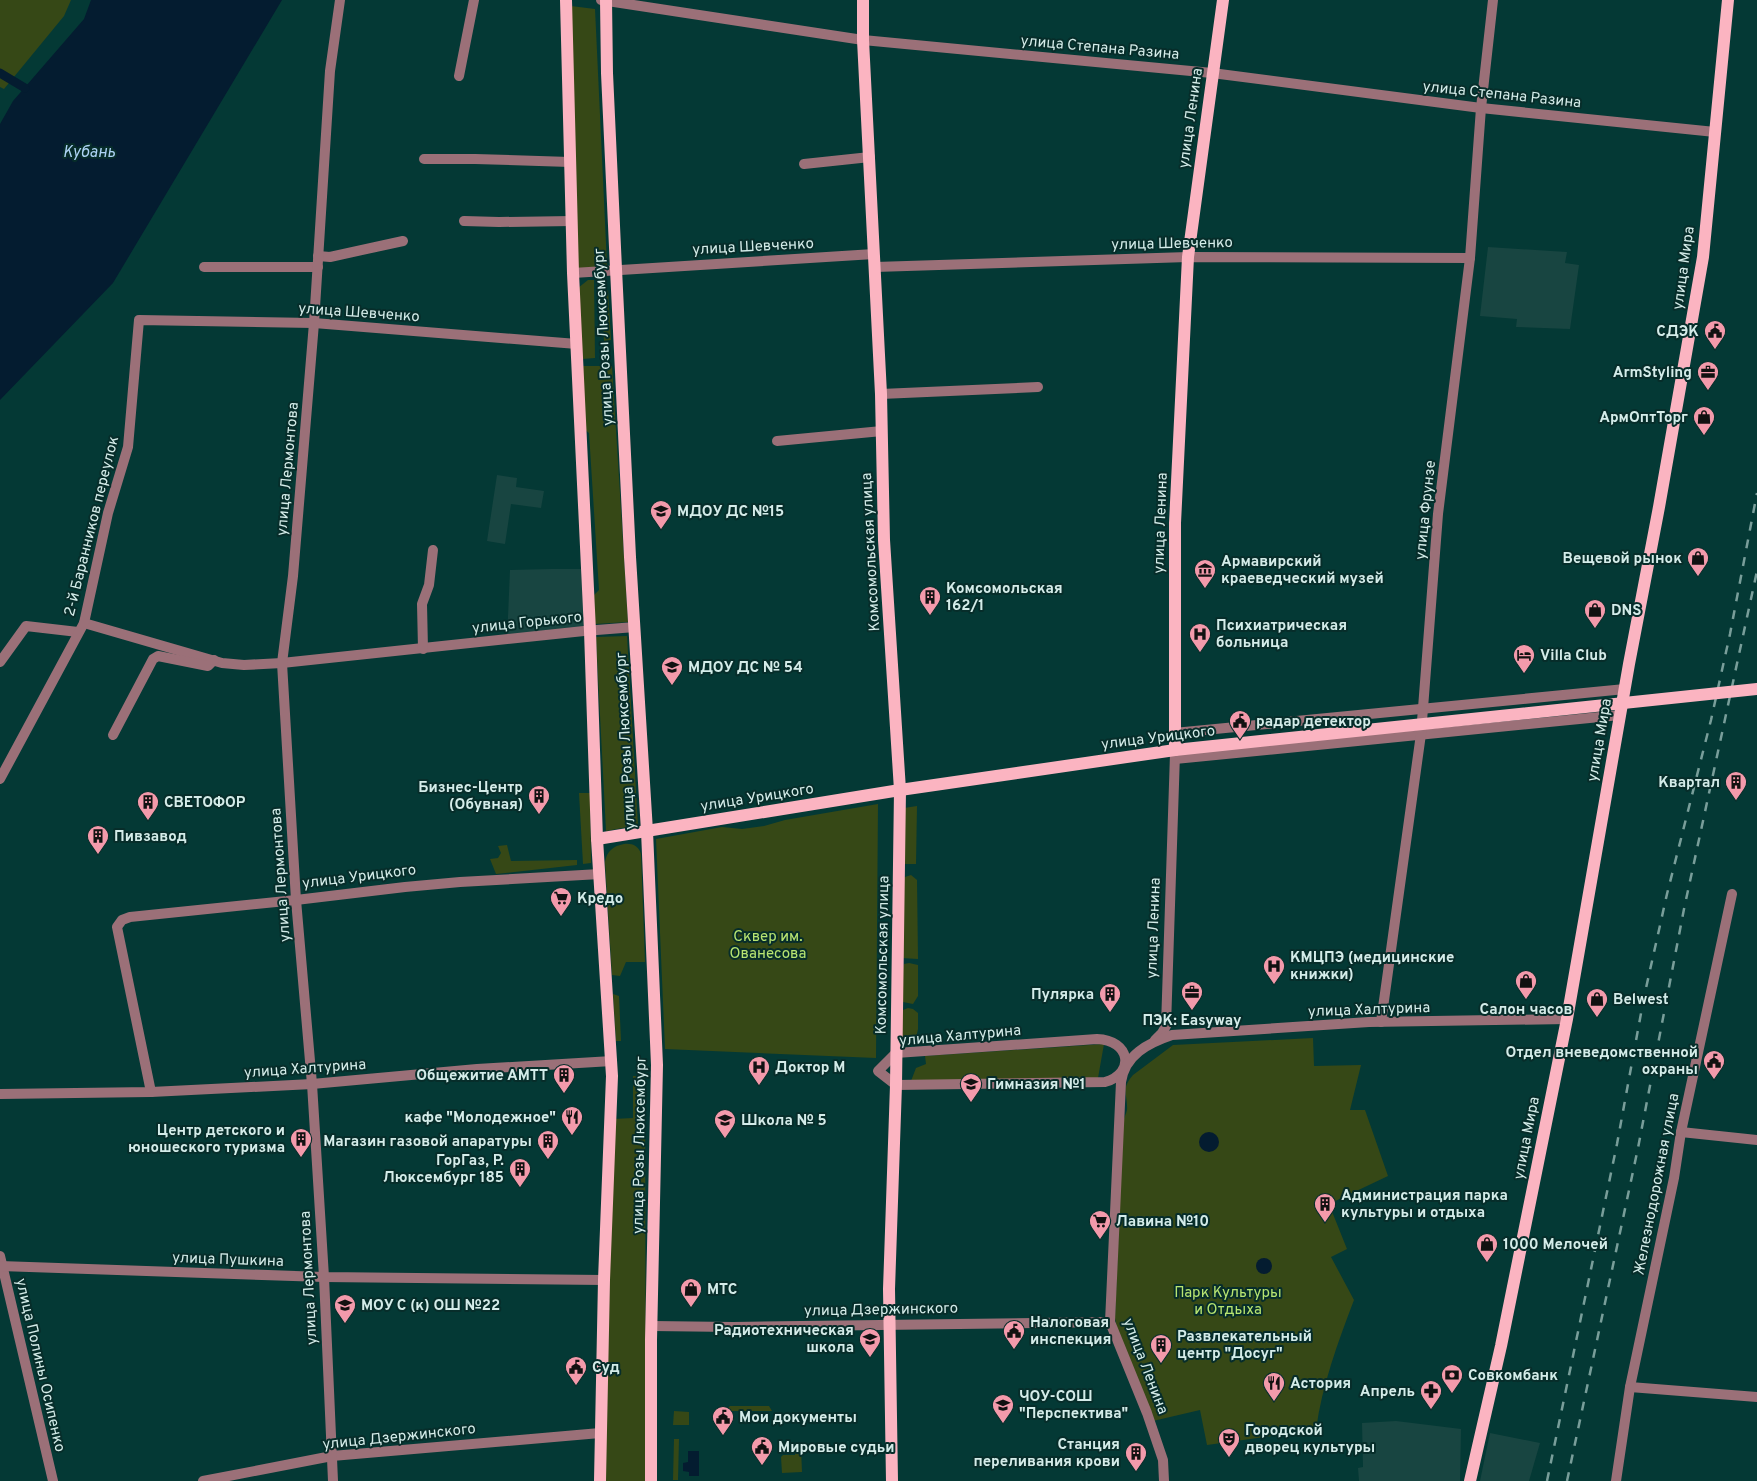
<svg xmlns="http://www.w3.org/2000/svg" width="1757" height="1481" viewBox="0 0 1757 1481" font-family="Overpass,sans-serif">
	<rect width="100%" height="100%" fill="#043935"/>
	<g fill="#184541">
		<polygon points="1488,247 1567,252 1565,263 1579,265 1570,329 1516,327 1517,319 1480,316"/>
		<polygon points="497,475 517,478 516,487 544,491 541,508 511,504 505,544 487,541"/>
		<polygon points="551,569 581,569 584,631 507,640 510,570"/>
		<polygon points="1396,1421 1461,1429 1460,1481 1359,1481 1358,1468 1363,1467 1362,1423"/>
		<polygon points="1490,1433 1540,1443 1529,1481 1480,1481"/>
	</g>
	<g fill="#364816">
		<polygon points="0,0 71,0 64,16 4,89 0,87"/>
		<polygon points="571,6 595,9 607,265 578,269"/>
		<polygon points="588,280 594,280 595,358 582,359 578,288"/>
		<polygon points="608,290 611,340 604,341 601,300"/>
		<polygon points="582,366 612,366 628,622 595,624 594,595 599,590 589,433 584,429"/>
		<polygon points="627,636 638,825 606,831 596,637"/>
		<polygon points="579,793 590,793 591,863 583,864"/>
		<polygon points="878,804 876,1058 665,1049 656,839 722,827 742,829 764,826 785,820"/>
		<polygon points="917,806 916,864 903,864 904,808"/>
		<path d="M624,844C632,843 639,846 641,854L645,962H626L620,976L612,975L605,862C607,851 613,846 624,844Z"/>
		<polygon points="507,845 511,861 577,860 577,865 496,874 490,859 498,858 501,853 498,846"/>
		<polygon points="911,875 917,880 918,959 901,958 903,880 905,877"/>
		<polygon points="909,963 918,965 918,996 913,1004 903,1002 903,967 904,964"/>
		<polygon points="613,994 619,996 621,1041 616,1041"/>
		<polygon points="908,1008 913,1009 918,1013 918,1029 915,1043 901,1045 901,1014 903,1010"/>
		<path d="M1313,1038L1314,1066L1361,1065L1350,1110H1365L1388,1176L1329,1204L1347,1249L1331,1257L1354,1300C1338,1342 1322,1385 1316,1430L1207,1445L1200,1410L1153,1421L1117,1328L1115,1318L1123,1122C1124,1118 1126,1114 1127,1110C1128,1094 1120,1090 1133,1075L1173,1045Z"/>
		<polygon points="1104,1044 1098,1078 911,1081 916,1068 926,1064 925,1056"/>
		<polygon points="633,1076 645,1076 646,1481 605,1481 613,1119 633,1118"/>
		<polygon points="730,1406 769,1406 772,1411 727,1411 728,1408"/>
		<polygon points="674,1411 689,1412 689,1425 673,1425"/>
		<polygon points="674,1439 679,1439 678,1480 673,1480"/>
		<polygon points="795,1448 801,1448 802,1472 782,1473 781,1457 783,1455 795,1455"/>
	</g>
	<g fill="#041c30">
		<polygon points="91,0 282,0 113,283 0,400 0,124 13,101 84,19"/>
		<circle cx="1209" cy="1142" r="10"/>
		<circle cx="1264" cy="1266" r="8"/>
		<polygon points="688,1451 699,1451 699,1476 689,1476 689,1472 683,1471 683,1463 688,1462"/>
	</g>
	<g fill="none" stroke-linecap="round" stroke-linejoin="round">
		<polyline stroke="#041c30" stroke-width="9" points="0,73 25,88"/>
		<g stroke="#9b7078" stroke-width="10">
			<polyline points="601,0 863,40 1212,73 1481,108 1715,132"/>
			<polyline points="459,76 474,0"/>
			<polyline points="424,159 475,159 570,162"/>
			<polyline points="804,164 870,157"/>
			<polyline points="464,221 499,222 572,221"/>
			<polyline points="318,256 330,257 403,241"/>
			<polyline points="204,267 318,267"/>
			<polyline points="875,267 1188,257 1470,258"/>
			<polyline points="573,273 874,254"/>
			<polyline points="881,394 1038,387"/>
			<polyline points="777,441 882,431"/>
			<polyline points="84,623 222,663 244,665 282,663 584,631 635,627"/>
			<polyline points="423,649 422,604 429,585 433,550"/>
			<polyline points="0,662 26,626 78,632"/>
			<polyline points="1174,733 1625,689"/>
			<polyline points="113,735 153,659 158,656 208,666 214,660"/>
			<polyline points="1175,759 1620,715"/>
			<polyline points="0,779 84,623 108,513 128,447 139,320 314,323 577,344"/>
			<polyline points="1381,1022 1421,734 1438,514 1470,258 1481,108 1493,0"/>
			<path d="M1097,1039C1130,1040 1136,1073 1105,1082L896,1085L878,1071L896,1053Z"/>
			<polyline points="1155,1040 1162,1033 1166,1026 1175,754"/>
			<polyline points="151,1092 117,927 122,920 130,917 296,900 405,887 460,882 600,874"/>
			<polyline points="0,1094 151,1092 312,1084 477,1069 612,1061"/>
			<polyline points="1681,1132 1757,1140"/>
			<polyline points="0,1256 53,1481"/>
			<polyline points="0,1266 324,1277 604,1280"/>
			<polyline points="652,1326 733,1327 1110,1322"/>
			<polyline points="1630,1387 1757,1397"/>
			<polyline points="203,1481 332,1456 600,1433"/>
			<polyline points="333,1481 324,1277 312,1084 296,900 282,663 293,576 314,323 330,71 340,0"/>
			<path d="M1164,1481L1163,1460L1147,1413L1110,1322L1121,1082C1125,1055 1148,1043 1172,1035L1369,1022L1567,1019"/>
			<polyline points="1616,1481 1630,1387 1674,1178 1681,1132 1732,894"/>
		</g>
		<g stroke="#fbb4c1" stroke-width="12">
			<polyline points="566,0 573,273 590,631 597,839 612,1076 604,1280 600,1481"/>
			<polyline points="606,0 607,73 616,269 630,557 647,831 657,1065 651,1340 651,1481"/>
			<polyline points="863,0 863,40 881,394 884,540 900,790 896,1085 889,1289 892,1481"/>
			<polyline points="597,839 900,790 1175,750 1175,523 1188,257 1223,0"/>
			<polyline points="1470,1481 1501,1346 1567,1019 1629,664 1659,507 1703,257 1728,0"/>
		</g>
		<g stroke="#799e9a" stroke-width="2.5" stroke-dasharray="9 9" stroke-linecap="butt">
			<polyline points="1547,1481 1617,1144 1644,997 1667,894 1711,720 1730,634 1757,493"/>
			<polyline points="1567,1481 1638,1148 1684,909 1757,571"/>
		</g>
		<polyline stroke="#fbb4c1" stroke-width="12" points="1175,750 1757,689"/>
	</g>
	<defs>
		<g id="civic-pin" transform="scale(1.125)"><path d="M0 17L-7.5 6A9.5 9.5 0 1 1 7.5 6Z" fill="#f39aab" stroke="#072d2a"/><path d="M-.6-6.5H3V-4.5H.6V-3L4-1V1h2V6H-6V1h2V-1L-.6-3ZM-1.2 2.5V6h2.4V2.5Z" fill="#111"/></g>
		<g id="office-pin" transform="scale(1.125)"><path d="M0 17L-7.5 6A9.5 9.5 0 1 1 7.5 6Z" fill="#f39aab" stroke="#072d2a"/><path d="M-6-3h4V-5.5h4V-3h4V5H-6ZM-1-4.5V-3h2v-1.5ZM-6 0V1H6V0Z" fill="#111"/></g>
		<g id="shop-pin" transform="scale(1.125)"><path d="M0 17L-7.5 6A9.5 9.5 0 1 1 7.5 6Z" fill="#f39aab" stroke="#072d2a"/><path d="M-5-2.5h2.3a2.7 3.5 0 0 1 5.4 0H5L5.5 6h-11ZM-1.5-2.5h3a1.5 2.3 0 0 0-3 0Z" fill="#111"/></g>
		<g id="school-pin" transform="scale(1.125)"><path d="M0 17L-7.5 6A9.5 9.5 0 1 1 7.5 6Z" fill="#f39aab" stroke="#072d2a"/><path d="M0-5L7-2L0 1L-7-2ZM-4 1L0 2.5L4 1V4Q0 6-4 4Z" fill="#111"/></g>
		<g id="museum-pin" transform="scale(1.125)"><path d="M0 17L-7.5 6A9.5 9.5 0 1 1 7.5 6Z" fill="#f39aab" stroke="#072d2a"/><path d="M0-6L6-3V-2H-6V-3ZM-5-1h2V3h-2ZM-1-1h2V3h-2ZM3-1h2V3H3ZM-6 4H6V6H-6Z" fill="#111"/></g>
		<g id="building-pin" transform="scale(1.125)"><path d="M0 17L-7.5 6A9.5 9.5 0 1 1 7.5 6Z" fill="#f39aab" stroke="#072d2a"/><path d="M-4-6H4V6H1V3H-1V6H-4ZM-2.5-4.3h1.7v1.8h-1.7ZM.8-4.3h1.7v1.8H.8ZM-2.5-1h1.7V.8h-1.7ZM.8-1h1.7V.8H.8Z" fill="#111"/></g>
		<g id="hospital-pin" transform="scale(1.125)"><path d="M0 17L-7.5 6A9.5 9.5 0 1 1 7.5 6Z" fill="#f39aab" stroke="#072d2a"/><path d="M-5-5h3v3.5h4V-5h3V5h-3V1.5h-4V5h-3Z" fill="#111"/></g>
		<g id="hotel-pin" transform="scale(1.125)"><path d="M0 17L-7.5 6A9.5 9.5 0 1 1 7.5 6Z" fill="#f39aab" stroke="#072d2a"/><path d="M-6-4.5h1.5V1H6V5H4.5V3h-9V5H-6ZM-4 0a1.8 1.8 0 1 1 3.6 0ZM.5 0V-2.5h3Q6-2.5 6 0Z" fill="#111"/></g>
		<g id="supermarket-pin" transform="scale(1.125)"><path d="M0 17L-7.5 6A9.5 9.5 0 1 1 7.5 6Z" fill="#f39aab" stroke="#072d2a"/><path d="M-6-5.5h2.5l.6 2H6L4.5 2H-2.5L-4.4-4H-6ZM-1.5 3.2a1.3 1.3 0 1 0 .1 0ZM3 3.2a1.3 1.3 0 1 0 .1 0Z" fill="#111"/></g>
		<g id="restaurant-pin" transform="scale(1.125)"><path d="M0 17L-7.5 6A9.5 9.5 0 1 1 7.5 6Z" fill="#f39aab" stroke="#072d2a"/><path d="M-5-6h1v4h1v-4h1v4h1v-4h1v5L-1.5 .5V6h-2V.5L-5-1ZM5-6V6H3V1.5H1.5Q1.5-4 5-6Z" fill="#111"/></g>
		<g id="bank-pin" transform="scale(1.125)"><path d="M0 17L-7.5 6A9.5 9.5 0 1 1 7.5 6Z" fill="#f39aab" stroke="#072d2a"/><path d="M-6-4H6V4H-6ZM0-2.3a2.3 2.3 0 1 0 0 4.6a2.3 2.3 0 1 0 0-4.6Z" fill="#111"/></g>
		<g id="pharmacy-pin" transform="scale(1.125)"><path d="M0 17L-7.5 6A9.5 9.5 0 1 1 7.5 6Z" fill="#f39aab" stroke="#072d2a"/><path d="M-2-6h4v4h4v4h-4v4h-4v-4h-4v-4h4Z" fill="#111"/></g>
		<g id="theatre-pin" transform="scale(1.125)"><path d="M0 17L-7.5 6A9.5 9.5 0 1 1 7.5 6Z" fill="#f39aab" stroke="#072d2a"/><path d="M-5-5.5Q0-4 5-5.5V0Q5 5 0 6Q-5 5-5 0ZM-3.3-2.5H-1v1.5H-3.3ZM1-2.5H3.3v1.5H1ZM-2.8 1Q0 5.5 2.8 1Z" fill="#111"/></g>
	</defs>
	<g fill-rule="evenodd">
		<use href="#civic-pin" x="1715" y="331"/>
		<use href="#office-pin" x="1708" y="372"/>
		<use href="#shop-pin" x="1704" y="417"/>
		<use href="#school-pin" x="661" y="511"/>
		<use href="#shop-pin" x="1698" y="558"/>
		<use href="#museum-pin" x="1205" y="570"/>
		<use href="#building-pin" x="930" y="597"/>
		<use href="#shop-pin" x="1595" y="610"/>
		<use href="#hospital-pin" x="1200" y="634"/>
		<use href="#hotel-pin" x="1524" y="655"/>
		<use href="#school-pin" x="672" y="667"/>
		<use href="#civic-pin" x="1240" y="721"/>
		<use href="#building-pin" x="1736" y="782"/>
		<use href="#building-pin" x="539" y="796"/>
		<use href="#building-pin" x="148" y="802"/>
		<use href="#building-pin" x="98" y="836"/>
		<use href="#supermarket-pin" x="561" y="898"/>
		<use href="#hospital-pin" x="1274" y="966"/>
		<use href="#shop-pin" x="1526" y="981"/>
		<use href="#office-pin" x="1192" y="992"/>
		<use href="#building-pin" x="1110" y="994"/>
		<use href="#shop-pin" x="1597" y="999"/>
		<use href="#civic-pin" x="1714" y="1061"/>
		<use href="#hospital-pin" x="759" y="1067"/>
		<use href="#building-pin" x="564" y="1075"/>
		<use href="#school-pin" x="971" y="1084"/>
		<use href="#restaurant-pin" x="572" y="1117"/>
		<use href="#school-pin" x="725" y="1120"/>
		<use href="#building-pin" x="301" y="1139"/>
		<use href="#building-pin" x="548" y="1141"/>
		<use href="#building-pin" x="520" y="1169"/>
		<use href="#building-pin" x="1325" y="1204"/>
		<use href="#supermarket-pin" x="1100" y="1221"/>
		<use href="#shop-pin" x="1487" y="1244"/>
		<use href="#shop-pin" x="691" y="1289"/>
		<use href="#school-pin" x="345" y="1305"/>
		<use href="#civic-pin" x="1014" y="1331"/>
		<use href="#school-pin" x="870" y="1339"/>
		<use href="#building-pin" x="1161" y="1345"/>
		<use href="#civic-pin" x="576" y="1367"/>
		<use href="#bank-pin" x="1452" y="1375"/>
		<use href="#restaurant-pin" x="1274" y="1383"/>
		<use href="#pharmacy-pin" x="1431" y="1391"/>
		<use href="#school-pin" x="1003" y="1405"/>
		<use href="#civic-pin" x="723" y="1417"/>
		<use href="#theatre-pin" x="1229" y="1439"/>
		<use href="#civic-pin" x="762" y="1447"/>
		<use href="#building-pin" x="1136" y="1453"/>
	</g>
	<g text-anchor="middle" stroke-width="4" stroke-linejoin="round" paint-order="stroke">
		<g font-size="15" fill="#d4ece9" stroke="#072d2a">
			<text transform="translate(1100 47) rotate(5)" y="5">улица Степана Разина</text>
			<text transform="translate(1502 94) rotate(6)" y="5">улица Степана Разина</text>
			<text transform="translate(1190 118) rotate(-82)" y="5">улица Ленина</text>
			<text transform="translate(1172 243) rotate(-1)" y="5">улица Шевченко</text>
			<text transform="translate(753 246) rotate(-3)" y="5">улица Шевченко</text>
			<text transform="translate(1683 268) rotate(-82)" y="5">улица Мира</text>
			<text transform="translate(359 312) rotate(4)" y="5">улица Шевченко</text>
			<text transform="translate(603 337) rotate(-93)" y="5">улица Розы Люксембург</text>
			<text transform="translate(287 469) rotate(-85)" y="5">улица Лермонтова</text>
			<text transform="translate(1425 510) rotate(-84)" y="5">улица Фрунзе</text>
			<text transform="translate(1160 523) rotate(-88)" y="5">улица Ленина</text>
			<text transform="translate(91 526) rotate(-76)" y="5">2-й Баранников переулок</text>
			<text transform="translate(870 552) rotate(-93)" y="5">Комсомольская улица</text>
			<text transform="translate(527 622) rotate(-6)" y="5">улица Горького</text>
			<text transform="translate(1158 737) rotate(-7)" y="5">улица Урицкого</text>
			<text transform="translate(1599 740) rotate(-80)" y="5">улица Мира</text>
			<text transform="translate(625 741) rotate(-93)" y="5">улица Розы Люксембург</text>
			<text transform="translate(757 797) rotate(-9)" y="5">улица Урицкого</text>
			<text transform="translate(280 875) rotate(-94)" y="5">улица Лермонтова</text>
			<text transform="translate(359 876) rotate(-7)" y="5">улица Урицкого</text>
			<text transform="translate(1153 928) rotate(-88)" y="5">улица Ленина</text>
			<text transform="translate(882 955) rotate(-89)" y="5">Комсомольская улица</text>
			<text transform="translate(1369 1009) rotate(-2)" y="5">улица Халтурина</text>
			<text transform="translate(960 1035) rotate(-5)" y="5">улица Халтурина</text>
			<text transform="translate(305 1068) rotate(-4)" y="5">улица Халтурина</text>
			<text transform="translate(1526 1138) rotate(-79)" y="5">улица Мира</text>
			<text transform="translate(639 1145) rotate(-89)" y="5">улица Розы Люксембург</text>
			<text transform="translate(1656 1184) rotate(-79)" y="5">Железнодорожная улица</text>
			<text transform="translate(228 1259) rotate(2)" y="5">улица Пушкина</text>
			<text transform="translate(308 1278) rotate(-93)" y="5">улица Лермонтова</text>
			<text transform="translate(881 1309) rotate(-1)" y="5">улица Дзержинского</text>
			<text transform="translate(41 1365) rotate(77)" y="5">улица Полины Осипенко</text>
			<text transform="translate(1146 1366) rotate(69)" y="5">улица Ленина</text>
			<text transform="translate(399 1436) rotate(-6)" y="5">улица Дзержинского</text>
		</g>
		<g font-size="15" font-weight="bold" fill="#d4ece9" stroke="#072d2a" text-anchor="start">
			<text x="1699" y="336" text-anchor="end">СДЭК</text>
			<text x="1692" y="377" text-anchor="end">ArmStyling</text>
			<text x="1688" y="422" text-anchor="end">АрмОптТорг</text>
			<text x="677" y="516">МДОУ ДС №15</text>
			<text x="1682" y="563" text-anchor="end">Вещевой рынок</text>
			<text x="1221" y="566">Армавирский<tspan x="1221" dy="17">краеведческий музей</tspan></text>
			<text x="946" y="593">Комсомольская<tspan x="946" dy="17">162/1</tspan></text>
			<text x="1611" y="615">DNS</text>
			<text x="1216" y="630">Психиатрическая<tspan x="1216" dy="17">больница</tspan></text>
			<text x="1540" y="660">Villa Club</text>
			<text x="688" y="672">МДОУ ДС № 54</text>
			<text x="1256" y="726">радар детектор</text>
			<text x="1720" y="787" text-anchor="end">Квартал</text>
			<text x="523" y="792" text-anchor="end">Бизнес-Центр<tspan x="523" dy="17">(Обувная)</tspan></text>
			<text x="164" y="807">СВЕТОФОР</text>
			<text x="114" y="841">Пивзавод</text>
			<text x="577" y="903">Кредо</text>
			<text x="1290" y="962">КМЦПЭ (медицинские<tspan x="1290" dy="17">книжки)</tspan></text>
			<text x="1094" y="999" text-anchor="end">Пулярка</text>
			<text x="1613" y="1004">Belwest</text>
			<text x="1526" y="1014" text-anchor="middle">Салон часов</text>
			<text x="1192" y="1025" text-anchor="middle">ПЭК: Easyway</text>
			<text x="1698" y="1057" text-anchor="end">Отдел вневедомственной<tspan x="1698" dy="17">охраны</tspan></text>
			<text x="775" y="1072">Доктор М</text>
			<text x="548" y="1080" text-anchor="end">Общежитие АМТТ</text>
			<text x="987" y="1089">Гимназия №1</text>
			<text x="556" y="1122" text-anchor="end">кафе "Молодежное"</text>
			<text x="741" y="1125">Школа № 5</text>
			<text x="285" y="1135" text-anchor="end">Центр детского и<tspan x="285" dy="17">юношеского туризма</tspan></text>
			<text x="532" y="1146" text-anchor="end">Магазин газовой апаратуры</text>
			<text x="504" y="1165" text-anchor="end">ГорГаз, Р.<tspan x="504" dy="17">Люксембург 185</tspan></text>
			<text x="1341" y="1200">Администрация парка<tspan x="1341" dy="17">культуры и отдыха</tspan></text>
			<text x="1116" y="1226">Лавина №10</text>
			<text x="1503" y="1249">1000 Мелочей</text>
			<text x="707" y="1294">МТС</text>
			<text x="361" y="1310">МОУ С (к) ОШ №22</text>
			<text x="1030" y="1327">Налоговая<tspan x="1030" dy="17">инспекция</tspan></text>
			<text x="854" y="1335" text-anchor="end">Радиотехническая<tspan x="854" dy="17">школа</tspan></text>
			<text x="1177" y="1341">Развлекательный<tspan x="1177" dy="17">центр "Досуг"</tspan></text>
			<text x="592" y="1372">Суд</text>
			<text x="1468" y="1380">Совкомбанк</text>
			<text x="1290" y="1388">Астория</text>
			<text x="1415" y="1396" text-anchor="end">Апрель</text>
			<text x="1019" y="1401">ЧОУ-СОШ<tspan x="1019" dy="17">"Перспектива"</tspan></text>
			<text x="739" y="1422">Мои документы</text>
			<text x="1245" y="1435">Городской<tspan x="1245" dy="17">дворец культуры</tspan></text>
			<text x="1120" y="1449" text-anchor="end">Cтанция<tspan x="1120" dy="17">переливания крови</tspan></text>
			<text x="778" y="1452">Мировые судьи</text>
		</g>
		<g font-size="15" fill="#b8e571" stroke="#072d2a">
			<text x="768" y="941">Сквер им.<tspan x="768" dy="17">Ованесова</tspan></text>
			<text x="1228" y="1297">Парк Культуры<tspan x="1228" dy="17">и Отдыха</tspan></text>
		</g>
		<g font-size="16" font-style="italic" fill="#aed3f5" stroke="#072d2a">
			<text x="89" y="157">Кубань</text>
		</g>
	</g>
</svg>
